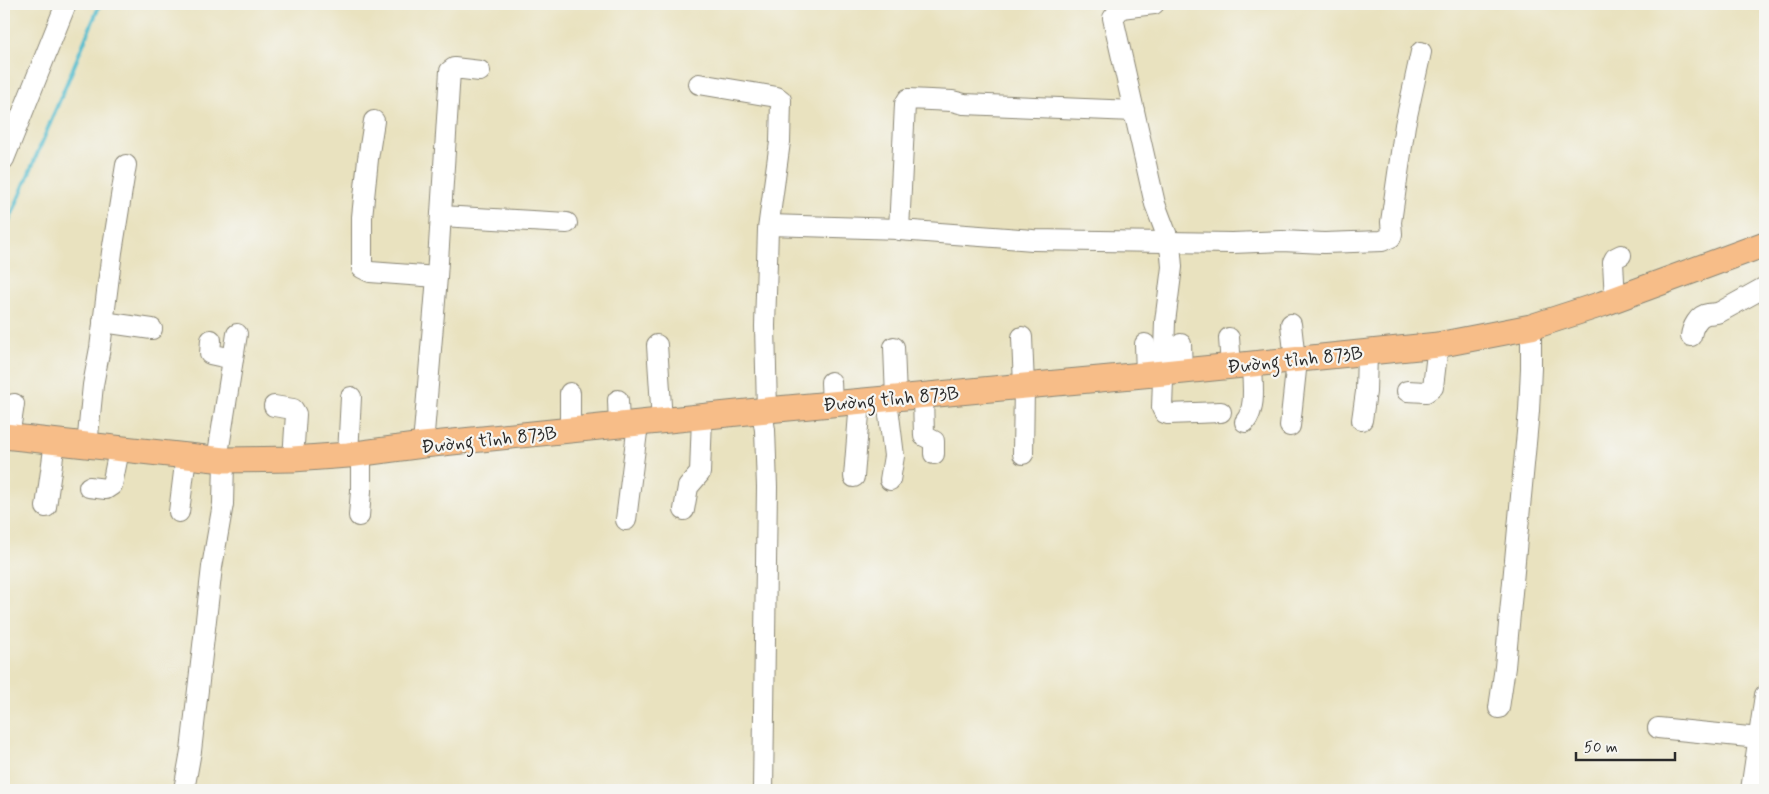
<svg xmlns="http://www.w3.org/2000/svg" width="1769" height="794" viewBox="0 0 1769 794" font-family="Mynerve,sans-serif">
	<rect width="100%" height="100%" fill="#f6f6f2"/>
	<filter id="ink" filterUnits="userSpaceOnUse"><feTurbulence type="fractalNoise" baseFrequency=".02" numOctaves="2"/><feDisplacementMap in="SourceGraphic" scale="10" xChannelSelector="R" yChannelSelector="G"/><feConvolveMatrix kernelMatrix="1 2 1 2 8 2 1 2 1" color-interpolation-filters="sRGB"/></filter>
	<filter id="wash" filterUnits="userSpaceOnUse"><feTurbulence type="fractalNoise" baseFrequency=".0096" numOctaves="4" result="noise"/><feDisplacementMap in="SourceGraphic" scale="20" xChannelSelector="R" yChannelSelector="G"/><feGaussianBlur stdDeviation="1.12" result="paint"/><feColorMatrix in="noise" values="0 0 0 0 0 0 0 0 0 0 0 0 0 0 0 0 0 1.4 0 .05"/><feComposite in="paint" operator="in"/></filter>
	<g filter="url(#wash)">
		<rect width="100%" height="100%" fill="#e9e2bf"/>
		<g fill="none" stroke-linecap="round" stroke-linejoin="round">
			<polyline stroke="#53bdce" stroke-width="4" points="4,233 100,4"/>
		</g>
	</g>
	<g filter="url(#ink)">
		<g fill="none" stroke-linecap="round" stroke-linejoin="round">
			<g stroke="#8a8675" stroke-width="22">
				<g id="minor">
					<polyline points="1154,4 1121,8 1113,18 1155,204 1169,241 1171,255 1172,267 1165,322 1162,408 1165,413 1168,414 1221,412"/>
					<polyline points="699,84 777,97 781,100 780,142 768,229 765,326 767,410"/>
					<polyline points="1134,111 964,104 952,101 908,99 905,104 899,230 1033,240 1232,243 1282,241 1324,243 1382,241 1391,237 1392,234 1391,222 1405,125 1421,52"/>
					<polyline points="374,121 368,159 362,217 362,268 370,272 437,277"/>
					<polyline points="4,159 66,4"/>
					<polyline points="441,216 567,223"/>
					<polyline points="769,225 899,229"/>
					<polyline points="1615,300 1613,262 1615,258 1621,255"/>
					<polyline points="103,322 152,329"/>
					<path d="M1691,336C1692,328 1698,315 1708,314C1713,313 1715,314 1720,312L1765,287"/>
					<polyline points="1022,337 1024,386 1023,454"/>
					<polyline points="1229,338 1231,366"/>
					<polyline points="211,340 210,354 233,359"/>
					<polyline points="1145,344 1146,375"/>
					<polyline points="1181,344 1182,371"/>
					<polyline points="657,345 662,421"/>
					<polyline points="894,347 896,398"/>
					<polyline points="831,382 832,404"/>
					<polyline points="1407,391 1426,392 1433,387 1438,345"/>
					<polyline points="570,393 570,431"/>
					<polyline points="923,396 924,436 934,441 934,454"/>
					<polyline points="887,399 894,456 890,480"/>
					<polyline points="618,400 619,426"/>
					<polyline points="274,406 293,409 296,414 293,459"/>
					<polyline points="762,411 765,430 767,487 763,790"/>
					<polyline points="1362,420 1366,392 1367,352"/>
					<path d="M1245,422C1257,408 1252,382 1252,364"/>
					<polyline points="1290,426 1296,370 1291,324"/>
					<polyline points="9,437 14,404"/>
					<polyline points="423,445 437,277 450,71 454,68 480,71"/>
					<polyline points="87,446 93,385 100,348 112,252 126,165"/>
					<polyline points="348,455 351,397"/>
					<polyline points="217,460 237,334"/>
					<polyline points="854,477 860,401"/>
					<polyline points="89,487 106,489 112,485 119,450"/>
					<polyline points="46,507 55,442"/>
					<polyline points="684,510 688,487 700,473 702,417"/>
					<polyline points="179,512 186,456"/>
					<polyline points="359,516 361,491 361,454"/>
					<polyline points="626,520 638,424"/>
					<polyline points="1499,708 1505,667 1529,411 1531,368 1531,327"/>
					<polyline points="1658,728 1759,738"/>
					<polyline points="184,790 191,751 212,567 223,504 224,460"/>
					<polyline points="1751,790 1765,695"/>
				</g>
			</g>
			<g stroke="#8a8675" stroke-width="27">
				<polyline id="major" points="4,436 224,460 293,459 348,455 423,445 767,410 1164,373 1438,345 1531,327 1602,304 1765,244"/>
			</g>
			<use href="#minor" stroke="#fff" stroke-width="20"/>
			<use href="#major" stroke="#f7bd88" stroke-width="25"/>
		</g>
	</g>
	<g text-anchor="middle" stroke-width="4.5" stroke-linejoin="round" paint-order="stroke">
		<g font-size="19" fill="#2b2b2b" stroke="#f6f6f2">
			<text transform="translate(1295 359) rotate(-6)" y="7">Đường tỉnh 873B</text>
			<text transform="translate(891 398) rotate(-5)" y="7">Đường tỉnh 873B</text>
			<text transform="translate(489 439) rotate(-6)" y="7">Đường tỉnh 873B</text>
		</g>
	</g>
	<rect width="1769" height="794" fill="none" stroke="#f6f6f2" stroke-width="20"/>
	<path d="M1576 752v8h99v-8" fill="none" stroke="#2b2b2b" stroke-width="2.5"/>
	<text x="1584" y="752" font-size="15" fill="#2b2b2b" stroke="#f6f6f2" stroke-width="4" paint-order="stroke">50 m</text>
</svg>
